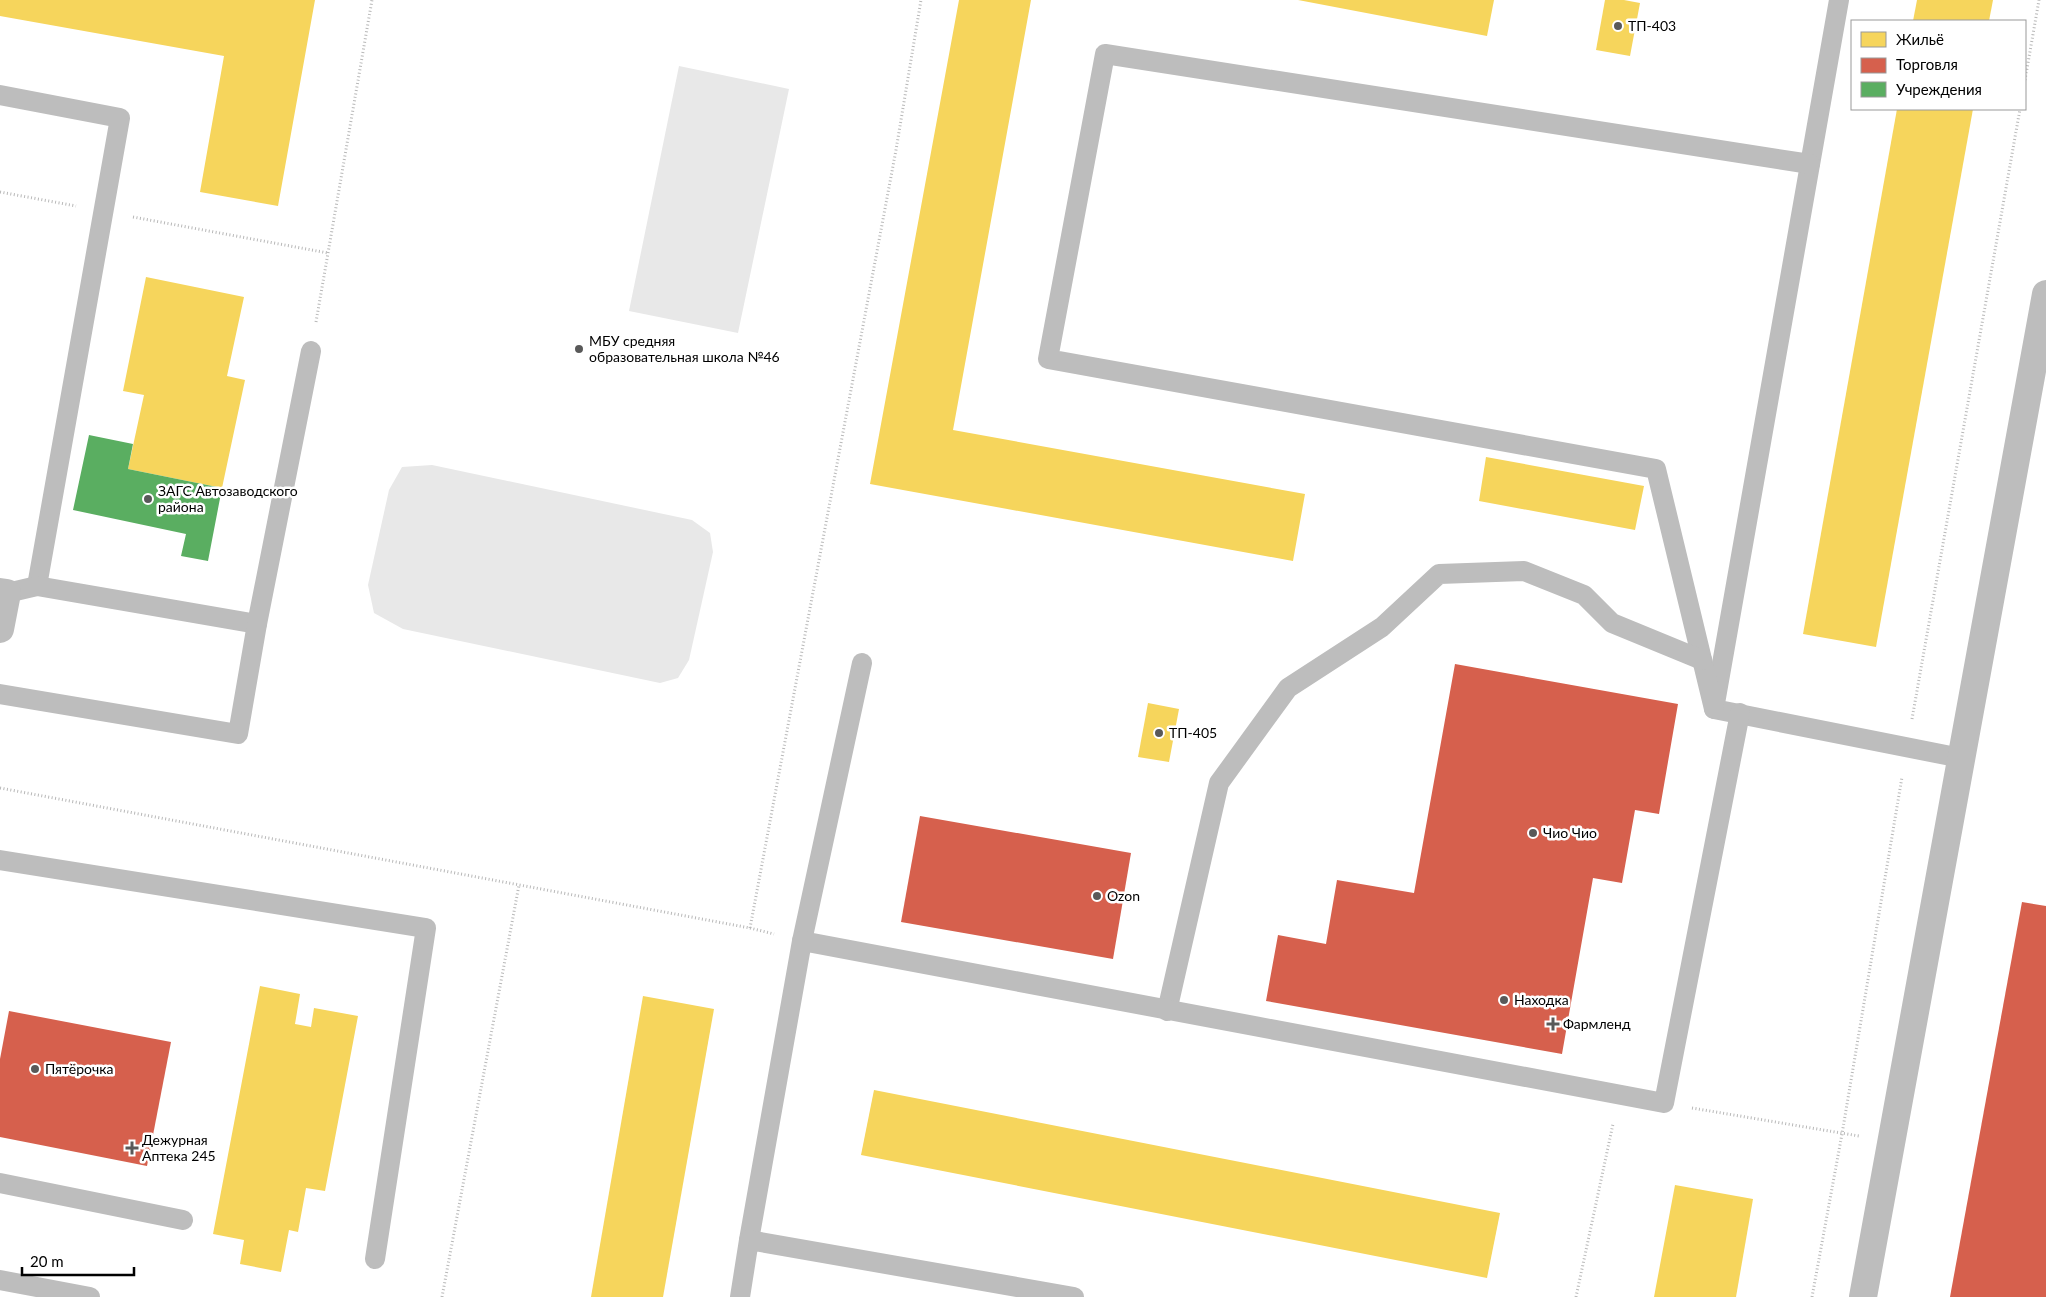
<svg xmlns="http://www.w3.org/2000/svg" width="2046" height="1297" viewBox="0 0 2046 1297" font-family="Lato,sans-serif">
	<rect width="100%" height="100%" fill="#fff"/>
	<g fill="#e8e8e8">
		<polygon points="679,66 789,89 738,333 629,311"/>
		<polygon points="432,465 692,520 710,533 713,552 689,660 678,678 660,683 403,629 374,613 368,585 389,490 402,467"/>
	</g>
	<g fill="#f6d55c">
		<polygon points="0,0 315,0 278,206 200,192 224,56 0,16"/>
		<polygon points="959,0 1031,0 953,430 1305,494 1293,561 870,484"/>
		<polygon points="1298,0 1494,0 1487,36"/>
		<polygon points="1605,0 1624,0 1640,3 1630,56 1596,50"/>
		<polygon points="1917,0 1993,0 1989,21 1913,21"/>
		<polygon points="1897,109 1973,109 1876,647 1803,634"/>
		<polygon points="146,277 244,297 227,376 245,380 222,488 128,469 144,395 123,391"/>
		<polygon points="1486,457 1644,486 1635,530 1479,501"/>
		<polygon points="1148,703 1179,709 1169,762 1138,757"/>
		<polygon points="260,986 300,994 295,1024 311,1027 314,1008 358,1016 325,1191 306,1188 298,1232 289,1230 281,1272 240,1264 244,1240 213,1234"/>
		<polygon points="643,996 714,1009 663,1297 591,1297"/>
		<polygon points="874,1090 1500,1213 1487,1278 861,1155"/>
		<polygon points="1675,1185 1753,1199 1736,1297 1654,1297"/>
	</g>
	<g fill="#d6604d">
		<polygon points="1455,664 1678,704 1659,814 1635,810 1622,883 1593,878 1562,1054 1266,1001 1278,935 1326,944 1337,880 1414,893"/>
		<polygon points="920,816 1131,853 1113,959 901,922"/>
		<polygon points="2022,902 2046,906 2046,1297 1950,1297"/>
		<polygon points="9,1011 171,1042 147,1166 0,1137 0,1059"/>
	</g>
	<polygon fill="#5aae61" points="89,435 133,444 128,469 222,488 208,561 181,556 186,534 73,510"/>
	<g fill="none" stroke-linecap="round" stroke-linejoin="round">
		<g stroke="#b8b8b8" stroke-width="3" stroke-dasharray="1 2.5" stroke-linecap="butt">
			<polyline points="2025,80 2039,0"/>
			<polyline points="0,192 76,206"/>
			<polyline points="133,217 328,253"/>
			<polyline points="316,322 372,0"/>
			<polyline points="1912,719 2020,109"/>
			<polyline points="0,788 750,928 896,150 921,0"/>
			<polyline points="750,928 774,934"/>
			<polyline points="1692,1108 1859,1136"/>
			<polyline points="442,1297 519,885"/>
			<polyline points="1576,1297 1613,1124"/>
			<polyline points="1812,1297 1842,1134 1902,777"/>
		</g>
		<g stroke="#bdbdbd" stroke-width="20">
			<polyline points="1839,0 1714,709 1961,758"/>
			<polyline points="0,95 120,118 37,586"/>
			<polyline points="7,593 37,586 257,624"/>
			<polyline points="0,694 238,734 257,624 311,351"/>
			<polyline points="1714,709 1656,469 1048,359 1105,54 1810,164"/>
			<polyline points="0,860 426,928 375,1259"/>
			<polyline points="802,941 862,663"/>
			<polyline points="1167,1011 1219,783 1288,688 1382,627 1439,574 1524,571 1584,595 1612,623 1702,660"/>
			<polyline points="0,1183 183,1220"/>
			<polyline points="749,1240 802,941 1664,1103 1740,713"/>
			<polyline points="0,1280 90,1297"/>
			<polyline points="740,1297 749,1240 1074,1297"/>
		</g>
		<g stroke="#bdbdbd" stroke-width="28">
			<polyline points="0,592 7,593 0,629"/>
			<polyline points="1863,1297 2046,294"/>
		</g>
	</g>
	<g fill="#595959" stroke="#fff" stroke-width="2">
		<circle cx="1618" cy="26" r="5"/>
		<circle cx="579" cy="349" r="5"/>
		<circle cx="148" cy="499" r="5"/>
		<circle cx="1159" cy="733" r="5"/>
		<circle cx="1533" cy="833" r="5"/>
		<circle cx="1097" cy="896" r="5"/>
		<circle cx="1504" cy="1000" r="5"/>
		<path d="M1550.5 1016.5h5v5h5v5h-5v5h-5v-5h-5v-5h5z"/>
		<circle cx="35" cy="1069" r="5"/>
		<path d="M129.5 1140.5h5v5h5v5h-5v5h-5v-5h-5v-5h5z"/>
	</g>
	<g text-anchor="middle" stroke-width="5" stroke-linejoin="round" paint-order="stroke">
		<g font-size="14" fill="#000" stroke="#fff" text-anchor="start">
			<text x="1628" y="31">ТП-403</text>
			<text x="589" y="346">МБУ средняя<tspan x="589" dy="16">образовательная школа №46</tspan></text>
			<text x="158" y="496">ЗАГС Автозаводского<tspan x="158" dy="16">района</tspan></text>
			<text x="1169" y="738">ТП-405</text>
			<text x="1543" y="838">Чио Чио</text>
			<text x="1107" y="901">Ozon</text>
			<text x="1514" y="1005">Находка</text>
			<text x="1563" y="1029">Фармленд</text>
			<text x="45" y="1074">Пятёрочка</text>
			<text x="142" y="1145">Дежурная<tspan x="142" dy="16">Аптека 245</tspan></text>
		</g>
	</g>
	<rect x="1851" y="20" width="175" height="90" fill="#ffffff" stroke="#999999"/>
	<rect x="1861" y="32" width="25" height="15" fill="#f6d55c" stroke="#999999"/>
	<text x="1896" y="45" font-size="15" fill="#000000">Жильё</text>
	<rect x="1861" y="58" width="25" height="15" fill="#d6604d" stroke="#999999"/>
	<text x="1896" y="70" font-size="15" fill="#000000">Торговля</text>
	<rect x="1861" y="82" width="25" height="15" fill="#5aae61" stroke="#999999"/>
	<text x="1896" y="95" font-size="15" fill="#000000">Учреждения</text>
	<path d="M22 1267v8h112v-8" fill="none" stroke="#000000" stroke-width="2.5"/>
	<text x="30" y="1267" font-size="15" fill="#000000" stroke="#ffffff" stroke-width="4" paint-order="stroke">20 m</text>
</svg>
